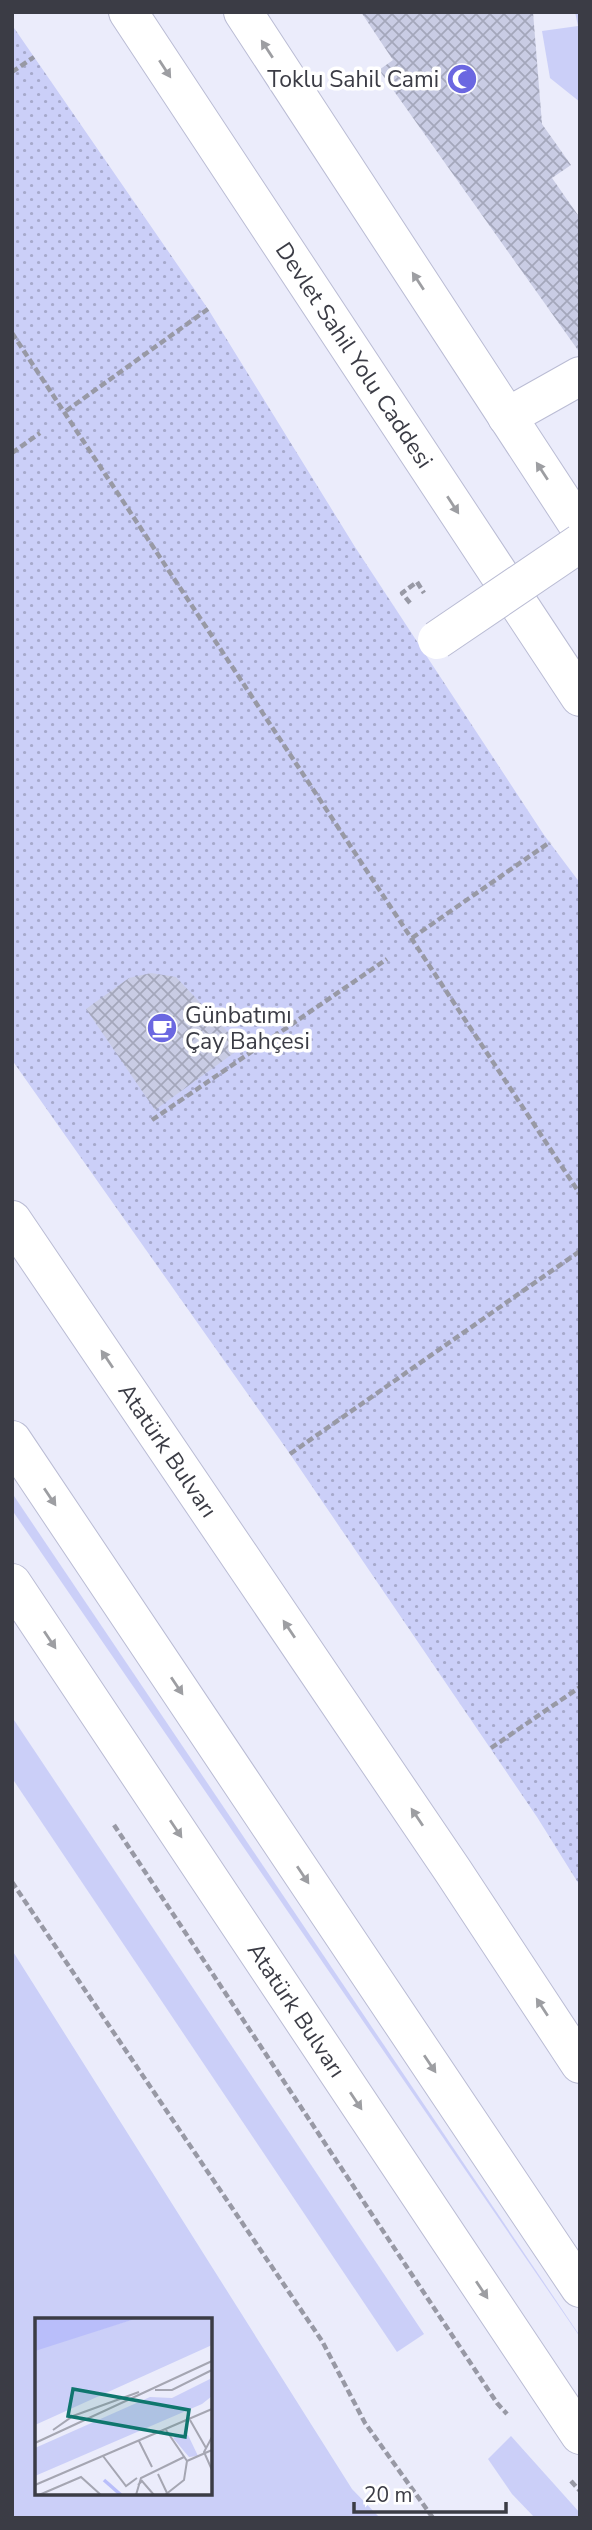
<svg xmlns="http://www.w3.org/2000/svg" width="592" height="2530" viewBox="0 0 592 2530" font-family="'Nunito Sans',sans-serif">
	<defs>
		<pattern id="park-dots" width="8" height="8" patternUnits="userSpaceOnUse" patternTransform="scale(1.75)"><rect width="8" height="8" fill="#cbcff8"/><path d="M2 2h.1M6 6h.1" fill="none" stroke="#a6a9cb" stroke-width="1.8" stroke-linecap="round"/></pattern>
		<pattern id="building-cross-hatch" width="8" height="8" patternUnits="userSpaceOnUse" patternTransform="scale(1.75)"><rect width="8" height="8" fill="#c9cce4"/><path d="M0 0l8 8M0 8l8-8" fill="none" stroke="#a4a7bb"/></pattern>
	</defs>
	<rect width="100%" height="100%" fill="#ebecfb"/>
	<g fill="#cbcff8" fill-rule="evenodd">
		<polygon points="575,12 580,12 580,102 550,78 542,31 578,26"/>
		<polygon points="14,1496 580,2336 580,2337 12,1510"/>
		<polygon points="12,1717 424,2334 397,2352 12,1778"/>
		<path d="M12,1950L352,2489L380,2518H12ZM210,2320V2493H37V2320Z"/>
		<polygon points="511,2436 580,2513 580,2518 535,2518 512,2494 488,2459"/>
	</g>
	<polygon fill="url(#park-dots)" points="12,25 208,309 355,547 544,835 580,883 580,1886 537,1817 290,1454 12,1060"/>
	<g fill="url(#building-cross-hatch)">
		<polygon points="361,12 533,12 542,124 571,165 552,178 580,218 580,353 379,70 393,60"/>
		<polygon points="151,973 176,977 242,1047 155,1110 86,1009 129,978"/>
	</g>
	<g fill="none" stroke-linecap="round" stroke-linejoin="round">
		<g stroke="#babcd4" stroke-width="40">
			<g id="minor">
				<polyline points="507,417 580,376"/>
				<path id="s1" d="M12,1583L580,2435"/>
			</g>
		</g>
		<g stroke="#babcd4" stroke-width="40">
			<g id="major">
				<path id="s2" d="M128,12L580,697"/>
				<polyline points="243,12 580,528"/>
			</g>
		</g>
		<g stroke="#babcd4" stroke-width="40">
			<g id="highway">
				<path id="s3" d="M12,1220L453,1871L580,2064"/>
				<polyline points="12,1440 580,2288"/>
			</g>
		</g>
		<g stroke="#9899a5" stroke-width="4.5" stroke-dasharray="7 3.5" stroke-linecap="butt">
			<polyline points="12,72 34,57"/>
			<polyline points="12,333 580,1194"/>
			<polyline points="66,411 208,309"/>
			<polyline points="12,453 40,433"/>
			<polyline points="410,603 402,593 417,582 424,593"/>
			<polyline points="412,938 550,842"/>
			<polyline points="152,1120 387,959"/>
			<polyline points="290,1454 580,1251"/>
			<polyline points="491,1748 580,1687"/>
			<polyline points="114,1825 497,2403 507,2414"/>
			<polyline points="12,1882 322,2341 365,2423 433,2518"/>
			<polyline points="571,2481 580,2491"/>
		</g>
		<use href="#minor" stroke="#fff" stroke-width="38"/>
		<use href="#major" stroke="#fff" stroke-width="38"/>
		<use href="#highway" stroke="#fff" stroke-width="38"/>
		<g stroke="#babcd4" stroke-width="40" stroke-linecap="butt">
			<polyline id="minor-bridge" points="437,640 580,543"/>
		</g>
		<use href="#minor-bridge" stroke="#fff" stroke-width="38"/>
	</g>
	<defs><path id="oneway-solid" d="M-6-.8H1V-3.2L6.5 0L1 3.2V.8H-6Z" transform="scale(1.75)"/></defs>
	<g fill="#9d9ea2">
		<use href="#oneway-solid" transform="translate(267 49) rotate(-123)"/>
		<use href="#oneway-solid" transform="translate(165 69) rotate(57)"/>
		<use href="#oneway-solid" transform="translate(418 281) rotate(-123)"/>
		<use href="#oneway-solid" transform="translate(542 471) rotate(-123)"/>
		<use href="#oneway-solid" transform="translate(453 505) rotate(57)"/>
		<use href="#oneway-solid" transform="translate(107 1359) rotate(-124)"/>
		<use href="#oneway-solid" transform="translate(50 1497) rotate(56)"/>
		<use href="#oneway-solid" transform="translate(289 1629) rotate(-124)"/>
		<use href="#oneway-solid" transform="translate(50 1640) rotate(56)"/>
		<use href="#oneway-solid" transform="translate(177 1686) rotate(56)"/>
		<use href="#oneway-solid" transform="translate(417 1817) rotate(-124)"/>
		<use href="#oneway-solid" transform="translate(176 1829) rotate(56)"/>
		<use href="#oneway-solid" transform="translate(303 1875) rotate(56)"/>
		<use href="#oneway-solid" transform="translate(542 2007) rotate(-123)"/>
		<use href="#oneway-solid" transform="translate(430 2064) rotate(56)"/>
		<use href="#oneway-solid" transform="translate(356 2101) rotate(56)"/>
		<use href="#oneway-solid" transform="translate(482 2290) rotate(56)"/>
	</g>
	<defs>
		<g id="mosque-disc" transform="scale(1.575)"><circle r="9.5" fill="#6b67e1" stroke="#fff"/><path d="M3.5-4.9A6 6 0 1 0 3.5 4.9A5 5 0 1 1 3.5-4.9Z" fill="#fff"/></g>
		<g id="cafe-disc" transform="scale(1.575)"><circle r="9.5" fill="#6b67e1" stroke="#fff"/><path d="M-5.5-4.5H6V0H3Q3 3.5 0 3.5H-2.5Q-5.5 3.5-5.5 0ZM3-3.2v2h1.7v-2ZM-6 4.5H4V6H-6Z" fill="#fff"/></g>
	</defs>
	<g fill-rule="evenodd">
		<use href="#mosque-disc" x="462" y="79"/>
		<use href="#cafe-disc" x="162" y="1028"/>
	</g>
	<g text-anchor="middle" stroke-width="7" stroke-linejoin="round" paint-order="stroke">
		<g font-size="23" fill="#3b3c45" stroke="#fff" text-anchor="end">
			<text x="439" y="87">Toklu Sahil Cami</text>
			<text x="185" y="1023" text-anchor="start">Günbatımı<tspan x="185" dy="26">Çay Bahçesi</tspan></text>
		</g>
		<g font-size="23" fill="#3b3c45" stroke="#fff">
			<text dy="8" stroke="none"><textPath href="#s2" startOffset="411">Devlet Sahil Yolu Caddesi</textPath></text>
			<text dy="8" stroke="none"><textPath href="#s3" startOffset="278">Atatürk Bulvarı</textPath></text>
			<text dy="8" stroke="none"><textPath href="#s1" startOffset="513">Atatürk Bulvarı</textPath></text>
		</g>
	</g>
	<g transform="translate(35 2318)">
		<rect width="177" height="177" fill="#ebecfb"/>
		<path d="M102,0H177V27L0,107V32ZM146,116L153,117L163,138L154,139L138,120Z" fill="#cbcff8"/>
		<path d="M177,60V78L167,86L0,158V130L115,79L137,80Z" fill="#cbcff8"/>
		<path d="M0,0H103L0,33Z" fill="#b9befa"/>
		<path fill="none" stroke="#b9befa" stroke-width="3.5" d="M69,162L86,177"/>
		<path fill="none" stroke="#a5a6b2" stroke-width="2" d="M120,72H137L177,52M155,102L171,130M18,112L38,98L104,74M177,119L169,134L177,152M104,123L117,149M0,125L177,43M68,138L91,168L102,160M152,143L177,132M123,156L132,175M0,167L177,91M103,167L107,163L119,177M4,177L46,159L66,177M101,177L106,160L149,139M130,177L149,162L152,143L131,112"/>
		<path fill="#0f766e" fill-opacity="0.15" stroke="#0f766e" stroke-width="3.5" d="M38,71L154,92L150,119L33,98Z"/>
		<rect width="177" height="177" fill="none" stroke="#3b3c45" stroke-width="3.5"/>
	</g>
	<rect width="592" height="2530" fill="none" stroke="#3b3c45" stroke-width="28"/>
	<path d="M354 2502v10h152v-10" fill="none" stroke="#3b3c45" stroke-width="3.5"/>
	<text x="364" y="2502" font-size="21" fill="#3b3c45" stroke="#ffffff" stroke-width="5" paint-order="stroke">20 m</text>
</svg>
